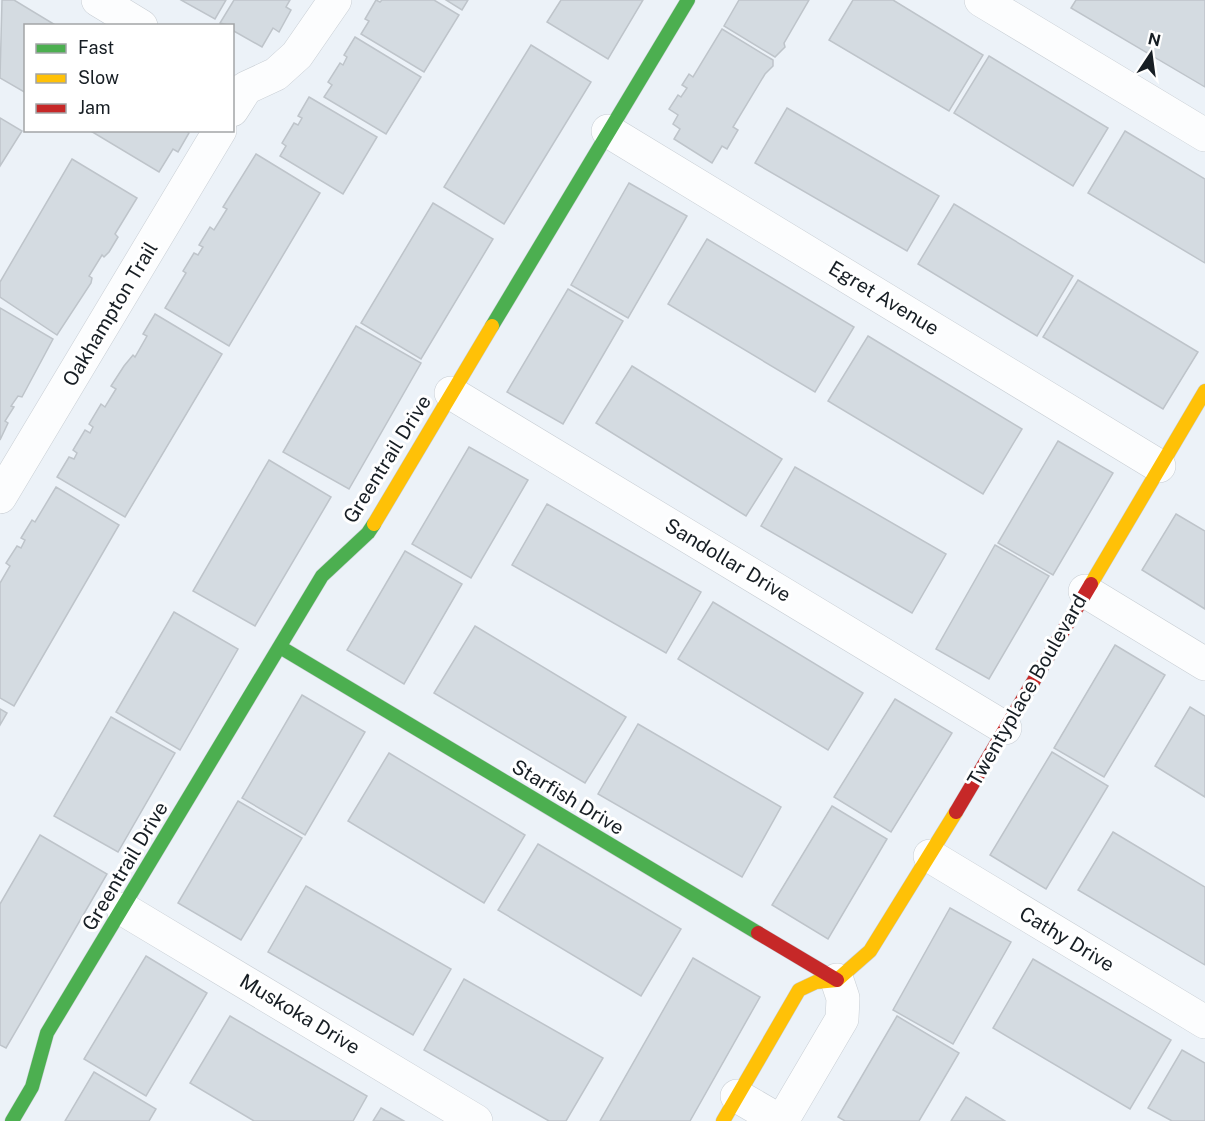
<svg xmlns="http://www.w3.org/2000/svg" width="1205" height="1121" viewBox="0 0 1205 1121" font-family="'Public Sans',sans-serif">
	<rect width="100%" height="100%" fill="#ecf2f8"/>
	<g fill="#d4dbe1" stroke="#bec4ca" stroke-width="1.5">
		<polygon points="2,0 14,0 57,26 26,26 26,93 0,78"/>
		<polygon points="181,0 226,0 215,19"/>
		<polygon points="234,0 290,0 286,7 291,10 279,32 273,28 262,47 232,30 232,26 220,23"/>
		<polygon points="376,0 380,2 382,0 434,0 459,15 424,72 361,34 369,21 365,19"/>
		<polygon points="446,0 468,0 462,10"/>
		<polygon points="561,0 643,0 608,59 547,22"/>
		<polygon points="739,0 809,0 784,43 785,47 775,57 724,26"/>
		<polygon points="853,0 893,0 983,55 949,111 829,40"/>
		<polygon points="1076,0 1205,0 1205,87 1071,8"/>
		<polygon points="722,29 773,60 773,66 765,74 733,127 738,130 727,149 722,146 712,163 674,139 680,129 673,124 678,115 669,109 678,95 681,97 687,88 682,85 689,74 693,77"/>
		<polygon points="355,37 421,77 386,134 324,97 332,85 328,82 340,63 343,65 347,57 344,55"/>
		<polygon points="531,45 591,82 504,224 444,187"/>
		<polygon points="989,56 1108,128 1073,186 954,113"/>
		<polygon points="309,97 377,137 343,194 280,156 286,146 282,143 294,123 298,125 302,118 298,116"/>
		<polygon points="787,108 939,196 907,251 755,163"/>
		<polygon points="0,118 22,131 0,166"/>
		<polygon points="89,130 185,130 189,133 178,152 173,149 159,172"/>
		<polygon points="1125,131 1205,179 1205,263 1088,193"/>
		<polygon points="256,154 320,193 229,346 165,308 186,273 183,271 194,253 198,255 203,247 199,245 210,227 214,230 227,209 223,207"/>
		<polygon points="72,159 137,198 115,234 118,237 109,252 104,257 102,255 89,276 92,278 91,283 57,335 0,297 0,282"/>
		<polygon points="629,183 687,216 628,318 571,285"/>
		<polygon points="433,203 493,239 421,359 361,323"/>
		<polygon points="954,204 1073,276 1037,336 918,264"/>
		<polygon points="707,239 854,327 815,392 668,304"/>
		<polygon points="1078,280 1198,352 1163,409 1043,337"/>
		<polygon points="568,289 623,321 563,424 507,392"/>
		<polygon points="0,308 53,339 22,397 18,396 11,406 14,407 5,421 8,423 0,440"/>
		<polygon points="155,314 222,354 125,517 57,477 69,457 74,459 77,453 73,450 85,430 90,433 93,427 89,424 101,404 105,407 116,389 111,386 124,366 133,355 135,357 147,336 143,334"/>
		<polygon points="356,326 421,363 349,489 283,452"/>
		<polygon points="868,336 1022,429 983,494 828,401"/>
		<polygon points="632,366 782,459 746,516 596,423"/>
		<polygon points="1058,441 1113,473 1053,575 998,543"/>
		<polygon points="469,447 528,480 471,578 412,544"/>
		<polygon points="269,460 331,497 255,626 193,591"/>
		<polygon points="795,467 946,554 912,613 761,526"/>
		<polygon points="56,487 119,525 14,706 0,698 0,583 10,566 6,563 17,546 21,548 25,540 21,538 32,520 35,522"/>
		<polygon points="547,504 701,592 666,653 512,565"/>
		<polygon points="1176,514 1205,531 1205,609 1142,570"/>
		<polygon points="995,545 1049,576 989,679 936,649"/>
		<polygon points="405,551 462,584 404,684 347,650"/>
		<polygon points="713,602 863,693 828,750 678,659"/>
		<polygon points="174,612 238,649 180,750 116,712"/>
		<polygon points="475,626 626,717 585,783 434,693"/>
		<polygon points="1115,645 1165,675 1104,777 1054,748"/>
		<polygon points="302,695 365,732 305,835 242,798"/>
		<polygon points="895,699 952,733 891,832 834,797"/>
		<polygon points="1190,707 1205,716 1205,797 1155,766"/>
		<polygon points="0,709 7,713 0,725"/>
		<polygon points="111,717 175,753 118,852 54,816"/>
		<polygon points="638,724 781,807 742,877 598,794"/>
		<polygon points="1052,752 1108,786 1046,889 990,855"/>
		<polygon points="389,753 525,835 484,903 348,821"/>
		<polygon points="238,801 302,838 241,940 178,903"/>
		<polygon points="832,806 887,839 828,939 772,905"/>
		<polygon points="1113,832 1205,887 1205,965 1078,890"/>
		<polygon points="40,835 107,874 6,1048 0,1045 0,904"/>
		<polygon points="538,844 681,929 641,996 498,910"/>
		<polygon points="306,886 451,969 413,1035 268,952"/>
		<polygon points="950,908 1011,942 953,1044 893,1010"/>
		<polygon points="146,956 207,993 146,1096 84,1059"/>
		<polygon points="693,958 760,997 690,1121 600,1121"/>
		<polygon points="1033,959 1171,1040 1130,1109 993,1028"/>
		<polygon points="464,979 603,1058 566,1121 549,1121 424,1050"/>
		<polygon points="230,1016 367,1096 353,1121 254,1121 190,1083"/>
		<polygon points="897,1016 959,1053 919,1121 845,1121 838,1117"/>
		<polygon points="1182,1050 1205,1063 1205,1121 1172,1121 1148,1108"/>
		<polygon points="94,1072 156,1109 149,1121 65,1121"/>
		<polygon points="966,1097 1005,1121 951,1121"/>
		<polygon points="381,1108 404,1121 373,1121"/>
	</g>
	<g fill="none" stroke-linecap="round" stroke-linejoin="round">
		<g stroke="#c8ced4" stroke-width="34">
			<g id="street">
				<polyline points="98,0 141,26"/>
				<polyline points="981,0 1205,135"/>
				<polyline points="232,110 246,88 276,74 297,55 335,0"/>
				<polyline points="608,131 1159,466"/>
				<polyline points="451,393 1005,728"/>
				<polyline points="0,497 220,130"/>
				<polyline points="1085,591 1205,664"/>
				<polyline points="930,856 1205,1022"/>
				<polyline points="123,909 476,1121"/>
				<polyline points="737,1096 780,1121"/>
				<polyline points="782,1121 842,1019 843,998 837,980"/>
			</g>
		</g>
		<g stroke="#c8ced4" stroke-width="15">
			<g id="fast">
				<polyline points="492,326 688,0"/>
				<polyline points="280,647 758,933"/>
				<polyline points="12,1121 32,1087 47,1033 322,576 368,533 374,524"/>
			</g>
		</g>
		<g stroke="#c8ced4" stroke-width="15">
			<g id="slow">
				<polyline points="374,524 492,326"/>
				<polyline points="1091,584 1205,391"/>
				<polyline points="723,1121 799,990 816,982 837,980 870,951 956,812"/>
			</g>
		</g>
		<g stroke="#c8ced4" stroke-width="15">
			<g id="jam">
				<polyline points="956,812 1091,584"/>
				<polyline points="758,933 837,980"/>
			</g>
		</g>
		<use href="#street" stroke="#fcfdfe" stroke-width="33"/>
		<use href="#fast" stroke="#4caf50" stroke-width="14"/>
		<use href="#slow" stroke="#ffc107" stroke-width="14"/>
		<use href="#jam" stroke="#c62828" stroke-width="14"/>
	</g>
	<g text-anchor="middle" stroke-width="6" stroke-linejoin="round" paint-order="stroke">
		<g font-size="20" fill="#171e24" stroke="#fff">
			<text transform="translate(884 298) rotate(31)" y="7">Egret Avenue</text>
			<text transform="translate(110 314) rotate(-59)" y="7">Oakhampton Trail</text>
			<text transform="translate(387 459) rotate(-58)" y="7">Greentrail Drive</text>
			<text transform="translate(728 560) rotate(31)" y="7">Sandollar Drive</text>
			<text transform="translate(1027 690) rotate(-60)" y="7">Twentyplace Boulevard</text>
			<text transform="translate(568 797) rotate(31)" y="7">Starfish Drive</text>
			<text transform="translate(125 866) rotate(-59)" y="7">Greentrail Drive</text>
			<text transform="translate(1067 939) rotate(31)" y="7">Cathy Drive</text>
			<text transform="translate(300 1014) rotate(31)" y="7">Muskoka Drive</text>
		</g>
	</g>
	<rect x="24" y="24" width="210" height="108" fill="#ffffff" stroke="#a2a5a7" stroke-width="1.5"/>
	<rect x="36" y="44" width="30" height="9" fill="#4caf50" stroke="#a2a5a7" stroke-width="1.5"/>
	<text x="78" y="54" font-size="18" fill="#171e24">Fast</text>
	<rect x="36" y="74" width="30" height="9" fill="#ffc107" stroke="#a2a5a7" stroke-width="1.5"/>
	<text x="78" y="84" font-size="18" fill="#171e24">Slow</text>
	<rect x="36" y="104" width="30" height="9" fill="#c62828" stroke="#a2a5a7" stroke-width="1.5"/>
	<text x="78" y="114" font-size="18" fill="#171e24">Jam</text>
	<g transform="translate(1151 54) rotate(13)" stroke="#ffffff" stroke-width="4.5" paint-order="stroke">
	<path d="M0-4.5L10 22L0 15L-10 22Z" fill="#171e24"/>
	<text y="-9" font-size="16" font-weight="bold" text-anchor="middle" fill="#171e24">N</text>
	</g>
</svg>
